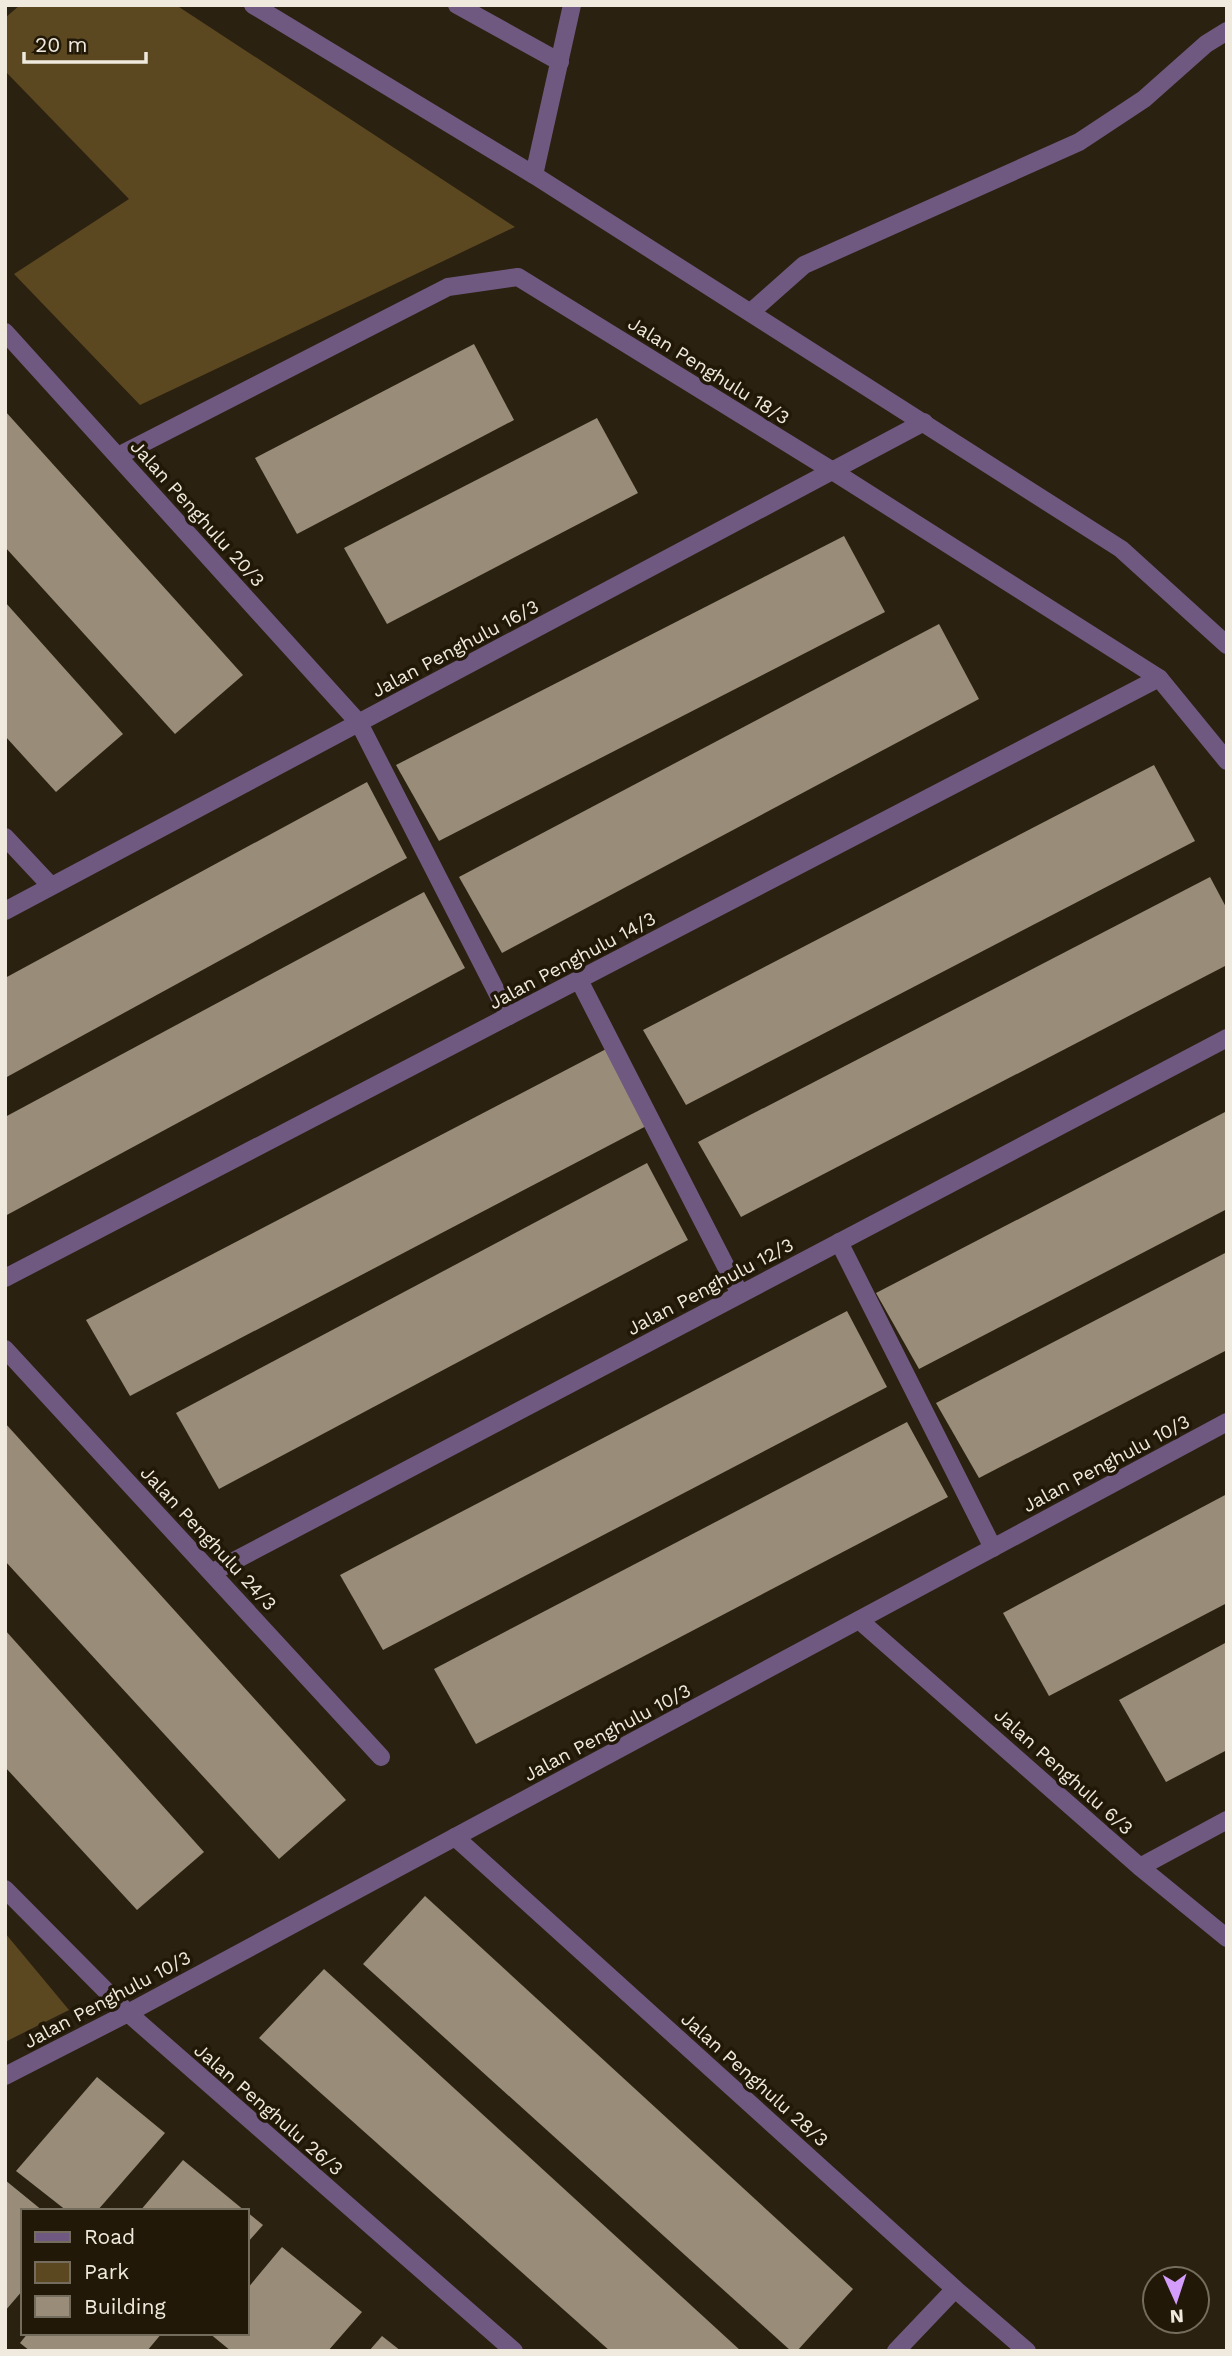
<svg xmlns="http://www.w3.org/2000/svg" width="1232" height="2356" viewBox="0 0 1232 2356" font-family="'Work Sans',sans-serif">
	<rect width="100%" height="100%" fill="#2a2110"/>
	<g fill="#5b4821">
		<polygon points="20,5 176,5 515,227 140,405 14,274 129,199 5,71 5,18"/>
		<polygon points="5,1933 69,2010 5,2042"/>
	</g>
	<g fill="#998d79">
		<polygon points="474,344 514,420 297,534 255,458"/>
		<polygon points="5,411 243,675 175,734 5,547"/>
		<polygon points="597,418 638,493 387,624 344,548"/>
		<polygon points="844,536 885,612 439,841 396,765"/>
		<polygon points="5,602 123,734 56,792 5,736"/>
		<polygon points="939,624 979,699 502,953 459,877"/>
		<polygon points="1154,765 1195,841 686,1105 643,1030"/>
		<polygon points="367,782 407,858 5,1078 5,978"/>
		<polygon points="1210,877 1227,909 1227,965 741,1217 698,1142"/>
		<polygon points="424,892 465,968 5,1216 5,1117"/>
		<polygon points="610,1047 652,1123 130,1396 86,1320"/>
		<polygon points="1227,1111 1227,1209 919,1369 876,1293"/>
		<polygon points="647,1163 688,1240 219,1489 176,1413"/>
		<polygon points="1227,1252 1227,1350 979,1478 936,1403"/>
		<polygon points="847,1311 887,1387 383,1650 340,1575"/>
		<polygon points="907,1422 948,1497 476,1744 434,1669"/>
		<polygon points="5,1423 346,1800 279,1859 5,1561"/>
		<polygon points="1227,1494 1227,1603 1049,1696 1003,1613"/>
		<polygon points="5,1630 204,1852 137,1910 5,1767"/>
		<polygon points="1227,1642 1227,1750 1166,1782 1119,1700"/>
		<polygon points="425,1896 853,2289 797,2351 791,2351 363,1964"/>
		<polygon points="324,1969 741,2351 610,2351 259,2038"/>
		<polygon points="97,2077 165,2133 97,2211 67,2211 16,2171"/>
		<polygon points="183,2160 245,2211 140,2211"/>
		<polygon points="5,2180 43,2211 23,2211 23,2290 5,2311"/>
		<polygon points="247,2212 263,2225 247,2243"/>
		<polygon points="282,2247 362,2312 328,2351 231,2351 209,2333 247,2333 247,2289"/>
		<polygon points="28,2333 162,2333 147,2351 30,2351 20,2343"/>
		<polygon points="382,2336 401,2351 369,2351"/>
	</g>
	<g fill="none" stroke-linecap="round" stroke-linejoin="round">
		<g stroke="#705980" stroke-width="18">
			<polyline points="751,312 804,265 1079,142 1144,99 1206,44 1227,31"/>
			<polyline points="359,723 509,1016"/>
			<polyline points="579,980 740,1294"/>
			<polyline points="839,1242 993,1548"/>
		</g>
		<g stroke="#705980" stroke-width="18">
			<polyline points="253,5 534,175 1121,549 1227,645"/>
			<polyline points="457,5 560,62"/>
			<polyline points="534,175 572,5"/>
			<polyline points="5,332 359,723"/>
			<polyline points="118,456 448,287 518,277 831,470 1159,678 1227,761"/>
			<polyline points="5,837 51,886"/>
			<polyline points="5,911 924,422"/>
			<polyline points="5,1278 1159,678"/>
			<polyline points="5,1349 381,1757"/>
			<polyline points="213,1572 1227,1038"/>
			<polyline points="859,1620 1140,1867 1227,1938"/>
			<polyline points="455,1837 955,2289 1027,2351"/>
			<polyline points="1140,1867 1227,1820"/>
			<polyline points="5,1889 128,2013 514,2351"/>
			<polyline points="5,2076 128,2013 1227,1422"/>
			<polyline points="896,2351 955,2289"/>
		</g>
	</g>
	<g text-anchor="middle" stroke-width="7" stroke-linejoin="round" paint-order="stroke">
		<g font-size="19" fill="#f0eade" stroke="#211807">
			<text transform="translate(709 370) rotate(32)" y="7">Jalan Penghulu 18/3</text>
			<text transform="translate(198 513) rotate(48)" y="7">Jalan Penghulu 20/3</text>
			<text transform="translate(455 648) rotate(-28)" y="7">Jalan Penghulu 16/3</text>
			<text transform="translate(572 960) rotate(-28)" y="7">Jalan Penghulu 14/3</text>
			<text transform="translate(710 1286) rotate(-28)" y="7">Jalan Penghulu 12/3</text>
			<text transform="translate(1106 1463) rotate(-28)" y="7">Jalan Penghulu 10/3</text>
			<text transform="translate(209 1538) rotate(47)" y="7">Jalan Penghulu 24/3</text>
			<text transform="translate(607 1732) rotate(-28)" y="7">Jalan Penghulu 10/3</text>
			<text transform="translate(1064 1771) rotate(42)" y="7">Jalan Penghulu 6/3</text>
			<text transform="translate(107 1999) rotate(-28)" y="7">Jalan Penghulu 10/3</text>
			<text transform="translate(755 2079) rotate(42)" y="7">Jalan Penghulu 28/3</text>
			<text transform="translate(269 2109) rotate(41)" y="7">Jalan Penghulu 26/3</text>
		</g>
	</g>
	<rect width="1232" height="2356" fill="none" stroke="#f0eade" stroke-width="14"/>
	<rect x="21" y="2209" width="228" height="126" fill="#211807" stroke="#746c5d" stroke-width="2"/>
	<rect x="35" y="2232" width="35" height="10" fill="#705980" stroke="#746c5d" stroke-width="2"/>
	<text x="84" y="2244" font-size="21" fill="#f0eade">Road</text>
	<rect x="35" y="2262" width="35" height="21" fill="#5b4821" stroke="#746c5d" stroke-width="2"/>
	<text x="84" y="2279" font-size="21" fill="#f0eade">Park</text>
	<rect x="35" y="2296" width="35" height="21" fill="#998d79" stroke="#746c5d" stroke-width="2"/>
	<text x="84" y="2314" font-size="21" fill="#f0eade">Building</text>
	<g transform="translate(1176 2300) rotate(177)"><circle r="33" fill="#211807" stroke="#746c5d" stroke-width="2"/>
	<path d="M0-5L12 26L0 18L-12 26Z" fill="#d49cfb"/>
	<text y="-10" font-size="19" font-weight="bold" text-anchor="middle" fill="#f0eade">N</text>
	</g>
	<path d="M24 52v10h122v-10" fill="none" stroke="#f0eade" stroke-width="3.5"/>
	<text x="35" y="52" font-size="21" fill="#f0eade" stroke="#211807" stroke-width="5" paint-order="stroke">20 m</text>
</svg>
